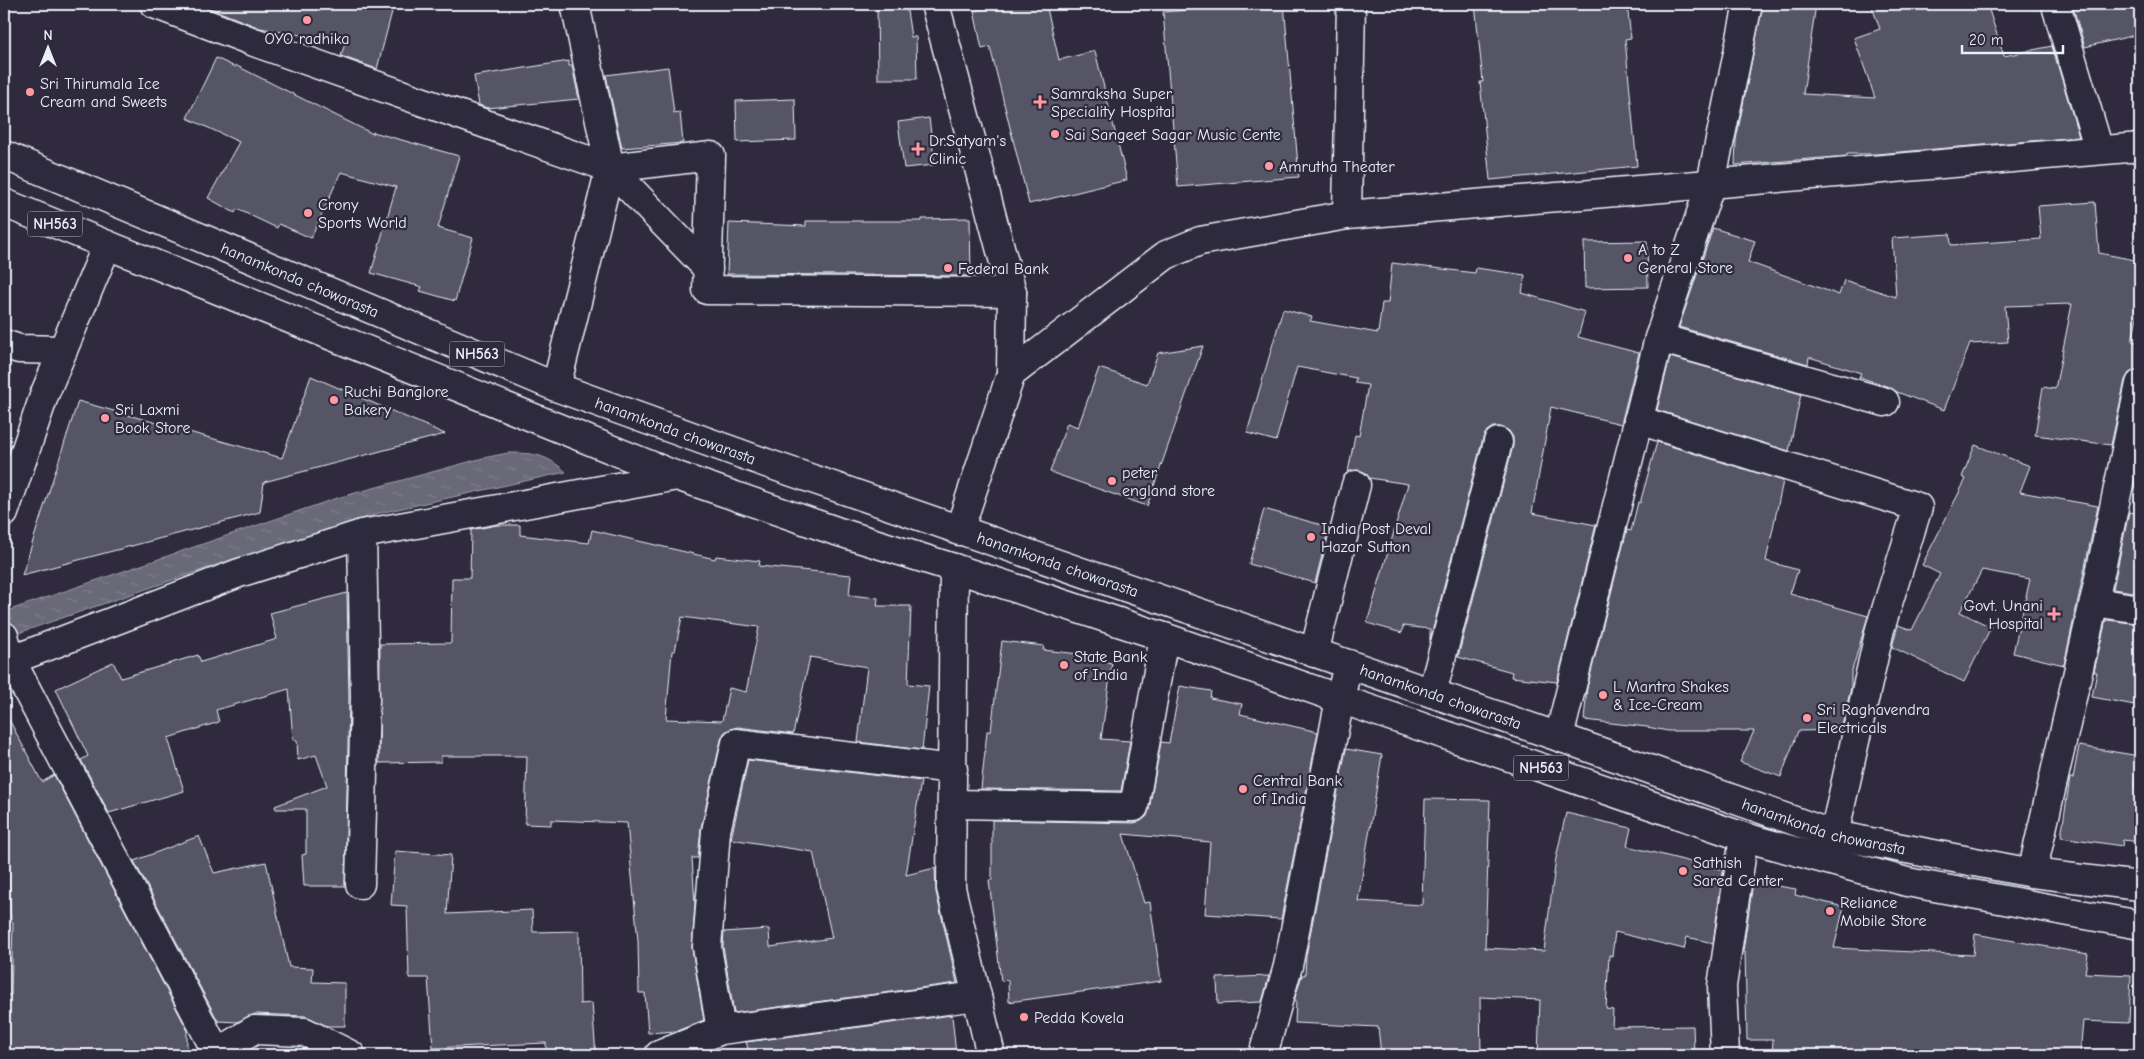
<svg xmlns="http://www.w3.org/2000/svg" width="2144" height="1059" viewBox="0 0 2144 1059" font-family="'Comic Neue',sans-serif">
	<defs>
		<pattern id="water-ripples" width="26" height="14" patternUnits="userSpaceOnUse" patternTransform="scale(1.25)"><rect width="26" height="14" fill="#696978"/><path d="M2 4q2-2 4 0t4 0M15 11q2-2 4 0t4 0" fill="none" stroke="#7e7f8c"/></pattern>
	</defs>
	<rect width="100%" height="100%" fill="#2f2a3d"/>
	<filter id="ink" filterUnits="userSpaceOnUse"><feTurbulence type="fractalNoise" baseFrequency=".02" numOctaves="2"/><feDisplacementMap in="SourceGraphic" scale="10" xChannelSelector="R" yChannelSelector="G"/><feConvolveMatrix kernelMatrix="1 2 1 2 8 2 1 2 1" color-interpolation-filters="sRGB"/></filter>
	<g filter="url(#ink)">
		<path fill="url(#water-ripples)" stroke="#9c9fab" d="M508,453C534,453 546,454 566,472L380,513L219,564L4,638V612L337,498L483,458Z"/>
		<g fill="#575565" stroke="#e8f1f8" fill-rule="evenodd">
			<polygon points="207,4 394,4 377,69 341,56 345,43 260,28 207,7"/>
			<polygon points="877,4 906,4 911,37 916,37 917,79 878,79"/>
			<polygon points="1008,4 1046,4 1059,60 1095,51 1127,180 1029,204 990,47 982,49 974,11"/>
			<polygon points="1261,4 1284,4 1299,177 1178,187 1163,12"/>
			<polygon points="1475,4 1627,4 1631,38 1625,39 1637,166 1490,180 1480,82 1483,82"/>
			<polygon points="1763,4 1816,4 1803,94 1875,98 1854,38 1880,29 1871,4 1987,4 2004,56 2052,46 2079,137 1876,154 1847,154 1847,156 1735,165 1736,140"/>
			<polygon points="2072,4 2140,4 2140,34 2085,47"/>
			<polygon points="216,58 235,67 235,65 373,134 373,132 459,156 438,228 473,238 455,301 420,291 422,287 371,273 396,187 341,172 311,238 279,224 277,228 237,209 235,213 208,198 239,142 187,118"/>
			<polygon points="569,61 569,66 572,66 579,99 487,108 479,105 474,76"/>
			<polygon points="668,67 674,113 680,112 683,143 622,148 606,75"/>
			<polygon points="795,99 796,140 737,142 736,101"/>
			<polygon points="929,118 935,165 904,168 898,122"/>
			<polygon points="2095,202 2099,253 2140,261 2140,302 2132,341 2140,343 2140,369 2129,373 2125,380 2111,445 2035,435 2043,387 2055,389 2072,304 2005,306 2008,342 1970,344 1944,410 1897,392 1889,387 1859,377 1861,373 1809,357 1808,364 1679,327 1713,228 1755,241 1748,262 1839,295 1844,280 1896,297 1892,238 1950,234 1951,245 2041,239 2038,206"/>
			<polygon points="970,218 971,276 727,274 729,223 806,226 806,221 922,221 922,219"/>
			<polygon points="1647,241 1648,287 1585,288 1584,242"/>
			<polygon points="1392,263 1475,273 1476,268 1525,275 1522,293 1585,312 1578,337 1639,353 1621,424 1551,407 1532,513 1596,525 1557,682 1511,677 1512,672 1458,657 1513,446 1513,437 1509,431 1501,427 1493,427 1487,431 1483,438 1430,640 1430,629 1403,626 1402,633 1367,623 1408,484 1369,478 1366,473 1359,470 1348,472 1355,435 1359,436 1368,385 1355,383 1356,378 1297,367 1276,441 1247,433 1283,309 1312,317 1310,321 1378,333 1382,303 1388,303"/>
			<polygon points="1203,346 1147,506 1050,472 1067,423 1078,427 1099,368 1147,384 1158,353"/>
			<polygon points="1670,357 1801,394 1789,451 1657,410"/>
			<polygon points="311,376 445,434 264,482 260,512 22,575 78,401 282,458"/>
			<polygon points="1657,442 1783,481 1766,561 1798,570 1790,594 1868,616 1851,674 1851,688 1841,730 1798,731 1781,777 1740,762 1754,731 1668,731 1647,727 1584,720 1587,688 1627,530 1631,531 1638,502 1640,503"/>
			<polygon points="1975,445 2030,466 2020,492 2098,506 2064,665 2013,653 2030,579 1982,570 1960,612 1991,627 1964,682 1892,647 1898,625 1912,630 1940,574 1922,565 1966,479 1962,477"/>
			<polygon points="1264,509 1329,527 1315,583 1249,564"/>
			<polygon points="2129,512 2140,514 2140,593 2113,589"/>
			<path d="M497,525H520V535L589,543L592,530L715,559L716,556L760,561L759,566L851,575L849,595L878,598L877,606H911L908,684L929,686L922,750L858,742L867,667L810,657L793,734L738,727L730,729L724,733L721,740L701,828L698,858H692L695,903L692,949L704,1020L677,1031L648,1033L645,993H639L638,941L627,823L551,820V825L525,824L527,756H441V762L379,763L380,644L451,643L452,578H470L471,530ZM682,617L759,627L746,692L729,688L722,721L666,719L672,651H675Z"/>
			<polygon points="347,593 349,698 345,886 304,886 302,855 306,854 306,809 276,809 275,806 327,786 316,755 298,760 297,740 293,740 289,689 216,710 219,722 168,738 184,791 109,813 81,760 88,756 56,689 113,662 121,678 198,655 201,662 277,639 270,613"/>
			<polygon points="2106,620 2140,624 2140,706 2092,697 2097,672 2094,672"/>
			<polygon points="1002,641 1044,646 1043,650 1079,654 1079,658 1112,663 1101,739 1130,741 1121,791 981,789 987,731 991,731"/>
			<polygon points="1180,686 1211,691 1210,698 1242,704 1240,714 1318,732 1281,919 1205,914 1210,842 1123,834 1144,903 1150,902 1161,981 1009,1002 1008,980 1001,981 989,880 992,880 992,820 1134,823 1141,821 1147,816 1149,810 1161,742 1169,743"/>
			<polygon points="4,710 42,782 54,775 187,1029 187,1055 4,1055 4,995 11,995 13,922 11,922 7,845 4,845"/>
			<polygon points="2079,746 2139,756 2134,786 2140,787 2140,842 2123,840 2122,846 2061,837 2070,778 2073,778"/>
			<polygon points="1346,749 1382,755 1358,901 1422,905 1425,799 1490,800 1485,948 1544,951 1556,858 1566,813 1631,828 1627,846 1723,870 1713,943 1687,937 1684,949 1615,932 1612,956 1609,955 1606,1009 1613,1010 1612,1027 1693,1026 1694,1055 1538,1055 1540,1000 1480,997 1481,1055 1381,1055 1378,1027 1295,1023 1296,1001 1294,1001 1302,975 1305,975 1306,956"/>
			<polygon points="748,760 921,781 906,875 935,868 936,892 957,983 734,1013 723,946 724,932 769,929 770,947 832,938 813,852 731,839"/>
			<polygon points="199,836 214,873 266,862 289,967 313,968 312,982 345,983 345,1026 327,1026 306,1016 255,1014 237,1022 218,1021 134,861"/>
			<polygon points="395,851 451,855 447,914 532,910 533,932 579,931 580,1004 592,1003 596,1055 547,1055 546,1043 433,1048 428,978 409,978 407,906 391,905"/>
			<polygon points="1753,882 1796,889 1795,895 1844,907 1834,948 1973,955 1975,934 2088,954 2085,973 2131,975 2129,1023 2083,1021 2080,1055 1772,1055 1773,1040 1747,1040 1745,952 1743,952"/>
			<polygon points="1269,976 1262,1002 1218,1004 1217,978"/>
			<polygon points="952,1015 956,1055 750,1055 746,1042"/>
		</g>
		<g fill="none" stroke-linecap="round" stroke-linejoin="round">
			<g stroke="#e8f1f8" stroke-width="31">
				<g id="minor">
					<polyline points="154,4 254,42 610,168 711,156 707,290 1012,292"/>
					<polyline points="935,4 1012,292 1011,374 959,531"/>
					<polyline points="2057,9 2099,150"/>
					<polyline points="610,168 708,269"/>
					<polyline points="1347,215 1351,4"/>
					<polyline points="1659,338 1885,402"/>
					<polyline points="4,344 19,349 63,350"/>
					<polyline points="1011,374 1166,255 1200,241 1347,215 2140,147"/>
					<polyline points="556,387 610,168 575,4"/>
					<polyline points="1638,420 1918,507 1880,629 1834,835"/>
					<polyline points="4,513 45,393 107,245"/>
					<polyline points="954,568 951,888 991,1055"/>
					<polyline points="2094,602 2140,609"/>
					<polyline points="4,636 11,660 217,1053 254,1030 305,1032 351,1055"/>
					<polyline points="1314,653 1356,485"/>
					<polyline points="1432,693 1498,442"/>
					<polyline points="1559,737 1659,338 1711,183 1748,4"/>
					<polyline points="953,769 736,743 716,831 707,947 721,1030 977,996"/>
					<polyline points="953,804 1134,807 1164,637"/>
					<polyline points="2032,873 2094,602 2140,384"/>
					<polyline points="360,884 365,698 362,534"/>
					<polyline points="659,1055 721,1030"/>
					<polyline points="1263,1055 1288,966 1340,699 1348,664"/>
					<polyline points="1725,1055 1722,986 1744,837"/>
				</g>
			</g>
			<g stroke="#e8f1f8" stroke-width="31">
				<polyline id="tertiary" points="4,663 239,573 362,534 677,476"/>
			</g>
			<g stroke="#e8f1f8" stroke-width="31">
				<g id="trunk">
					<path id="s1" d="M4,155L556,387L769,464L1559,737L1834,835L2032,873L2140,886"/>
					<polyline points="4,203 677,476 836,531 954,568 1164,637 1340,699 1744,837 1907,882 2140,925"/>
				</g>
			</g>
			<use href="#minor" stroke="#2f2a3d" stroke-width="28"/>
			<use href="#tertiary" stroke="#2f2a3d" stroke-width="28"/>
			<use href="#trunk" stroke="#2f2a3d" stroke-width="28"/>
		</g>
	</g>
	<g fill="#ff9aa2" stroke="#2f2a3d" stroke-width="2">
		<circle cx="307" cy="20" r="5"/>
		<circle cx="30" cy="92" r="5"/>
		<path d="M1037.5 94.5h5v5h5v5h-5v5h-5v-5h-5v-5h5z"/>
		<circle cx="1055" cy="134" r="5"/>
		<path d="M915.5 141.5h5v5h5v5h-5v5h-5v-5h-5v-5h5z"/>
		<circle cx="1269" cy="166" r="5"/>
		<circle cx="308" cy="213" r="5"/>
		<circle cx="1628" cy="258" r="5"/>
		<circle cx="948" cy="268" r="5"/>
		<circle cx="334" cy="400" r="5"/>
		<circle cx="105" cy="418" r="5"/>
		<circle cx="1112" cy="481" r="5"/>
		<circle cx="1311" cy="537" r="5"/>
		<path d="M2051.5 606.5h5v5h5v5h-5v5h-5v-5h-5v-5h5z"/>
		<circle cx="1064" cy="665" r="5"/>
		<circle cx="1603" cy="695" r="5"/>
		<circle cx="1807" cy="718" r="5"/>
		<circle cx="1243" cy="789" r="5"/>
		<circle cx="1683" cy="871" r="5"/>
		<circle cx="1830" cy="911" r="5"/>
		<circle cx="1024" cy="1017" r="5"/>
	</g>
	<g text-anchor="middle" stroke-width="4.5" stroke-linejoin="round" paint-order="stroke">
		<g fill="#2f2a3d" stroke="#b0b5c0" stroke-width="1">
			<rect x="27.5" y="211.5" width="55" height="25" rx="4"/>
			<rect x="449.5" y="341.5" width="55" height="25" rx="4"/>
			<rect x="1513.5" y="755.5" width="55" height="25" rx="4"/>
		</g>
		<g font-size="15" font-weight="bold" fill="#e8f1f8">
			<text x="55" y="229">NH563</text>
			<text x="477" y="359">NH563</text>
			<text x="1541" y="773">NH563</text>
		</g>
		<g font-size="16" fill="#e8f1f8" stroke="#2f2a3d" text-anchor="start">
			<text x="307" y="44" text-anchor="middle">OYO radhika</text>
			<text x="40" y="89">Sri Thirumala Ice<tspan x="40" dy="18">Cream and Sweets</tspan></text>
			<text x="1051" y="99">Samraksha Super<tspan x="1051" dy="18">Speciality Hospital</tspan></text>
			<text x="1065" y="140">Sai Sangeet Sagar Music Cente</text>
			<text x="929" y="146">Dr.Satyam's<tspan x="929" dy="18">Clinic</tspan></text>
			<text x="1279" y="172">Amrutha Theater</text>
			<text x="318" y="210">Crony<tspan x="318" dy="18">Sports World</tspan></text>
			<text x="1638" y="255">A to Z<tspan x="1638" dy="18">General Store</tspan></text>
			<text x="958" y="274">Federal Bank</text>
			<text x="344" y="397">Ruchi Banglore<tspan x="344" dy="18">Bakery</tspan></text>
			<text x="115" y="415">Sri Laxmi<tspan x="115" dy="18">Book Store</tspan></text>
			<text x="1122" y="478">peter<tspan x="1122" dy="18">england store</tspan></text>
			<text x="1321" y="534">India Post Deval<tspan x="1321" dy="18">Hazar Sutton</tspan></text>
			<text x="2043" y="611" text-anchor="end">Govt. Unani<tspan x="2043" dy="18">Hospital</tspan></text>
			<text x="1074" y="662">State Bank<tspan x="1074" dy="18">of India</tspan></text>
			<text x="1613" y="692">L Mantra Shakes<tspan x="1613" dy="18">&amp; Ice-Cream</tspan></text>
			<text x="1817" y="715">Sri Raghavendra<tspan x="1817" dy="18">Electricals</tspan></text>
			<text x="1253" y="786">Central Bank<tspan x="1253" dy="18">of India</tspan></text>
			<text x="1693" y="868">Sathish<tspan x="1693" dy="18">Sared Center</tspan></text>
			<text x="1840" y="908">Reliance<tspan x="1840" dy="18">Mobile Store</tspan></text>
			<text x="1034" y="1023">Pedda Kovela</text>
		</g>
		<g font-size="16" fill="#e8f1f8" stroke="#2f2a3d">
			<text dy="6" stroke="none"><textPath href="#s1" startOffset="321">hanamkonda chowarasta</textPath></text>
			<text dy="6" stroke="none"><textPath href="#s1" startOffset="726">hanamkonda chowarasta</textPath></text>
			<text dy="6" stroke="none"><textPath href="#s1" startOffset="1131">hanamkonda chowarasta</textPath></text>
			<text dy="6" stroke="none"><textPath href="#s1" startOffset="1536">hanamkonda chowarasta</textPath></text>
			<text dy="6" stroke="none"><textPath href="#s1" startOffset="1941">hanamkonda chowarasta</textPath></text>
		</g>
	</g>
	<rect width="2144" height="1059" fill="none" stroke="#2f2a3d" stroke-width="20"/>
	<rect x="10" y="10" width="2124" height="1039" fill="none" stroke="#e8f1f8" stroke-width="2" filter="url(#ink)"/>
	<g transform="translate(48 48)" stroke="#2f2a3d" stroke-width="4" paint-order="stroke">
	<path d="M0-4L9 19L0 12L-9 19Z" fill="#e8f1f8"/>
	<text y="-8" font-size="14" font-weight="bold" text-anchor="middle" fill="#e8f1f8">N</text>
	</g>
	<path d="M1962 45v8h101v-8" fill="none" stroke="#e8f1f8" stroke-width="2.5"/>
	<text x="1969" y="45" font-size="15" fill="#e8f1f8" stroke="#2f2a3d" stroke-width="4" paint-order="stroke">20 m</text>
</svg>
